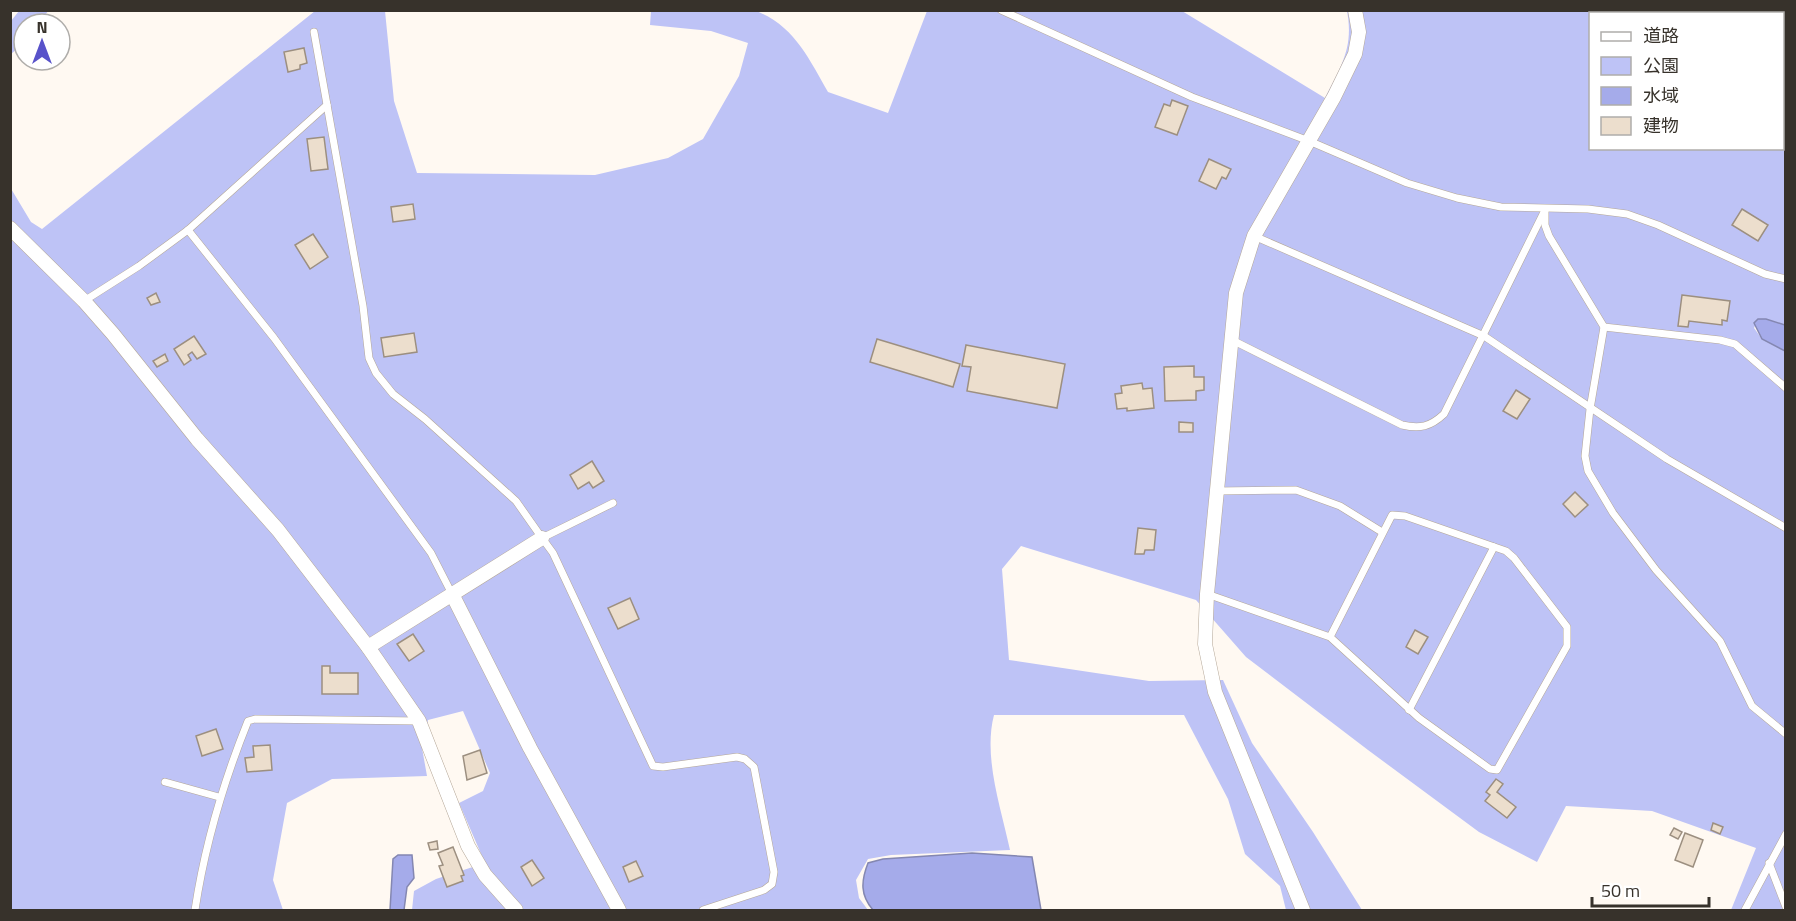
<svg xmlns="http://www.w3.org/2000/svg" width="1796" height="921" viewBox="0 0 1796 921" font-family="'Titillium Web','Noto Sans JP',sans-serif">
	<rect width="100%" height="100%" fill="#fff9f2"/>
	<g fill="#bec3f6">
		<path d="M753,10C793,23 809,59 828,92L888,113L927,11H1182L1325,98C1341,66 1354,48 1347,11L1686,10L1691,13L1590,14V148H1782V49H1785V325L1758,319L1754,328L1762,339L1785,351V910H1731L1756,848L1652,811L1566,806L1537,862L1479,832L1368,750L1246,657L1196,600L1021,546L1002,569L1009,660L1149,681L1223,680L1252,743L1313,832L1362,910H1286L1280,886L1245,854L1228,799L1184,715H994C983,757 1001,808 1010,850L891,855L868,859L856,880L859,898L868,910H412L414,891L436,879L485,863L459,803L483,791L490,773L463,711L428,720L422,748L427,776L332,779L287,803L273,880L283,910H11L10,187L31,222L42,229L315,11H385L394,101L417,173L595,175L668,158L703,139L739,76L748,43L711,31L650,25L651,11Z"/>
		<polygon points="19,11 48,11 39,24 24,24 24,43 11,54 11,21"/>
	</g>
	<g fill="#a5abea" stroke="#8487b1" stroke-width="1.5">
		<polygon points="1758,319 1766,319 1785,325 1785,351 1762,339 1754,323"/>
		<path d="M972,853L1032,857L1041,910H873C860,895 861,881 868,863L883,859Z"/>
		<polygon points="398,855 412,855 414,878 407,887 404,910 390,910 393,859"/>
	</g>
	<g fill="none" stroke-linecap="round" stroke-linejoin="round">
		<g stroke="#8487b1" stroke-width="4.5">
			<polyline points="1658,10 1666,14"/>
			<polyline points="1782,66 1786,66"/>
		</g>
	</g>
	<g fill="#ecdecd" stroke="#9c8f80" stroke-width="1.5">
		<polygon points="304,48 307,63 300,65 300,69 288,72 284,52"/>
		<polygon points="1172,100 1188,106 1177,135 1155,127 1164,104 1170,106"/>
		<polygon points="324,137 328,169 311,171 307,139"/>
		<polygon points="1209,159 1231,169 1226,179 1222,177 1216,189 1199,181"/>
		<polygon points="413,204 415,219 393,222 391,207"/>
		<polygon points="1742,209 1768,225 1758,241 1732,225"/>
		<polygon points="313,234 328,257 310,269 295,245"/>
		<polygon points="156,293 160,302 151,305 147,298"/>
		<polygon points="1682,295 1730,301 1727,321 1722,320 1722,325 1689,321 1688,327 1678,326"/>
		<polygon points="414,333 417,352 384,357 381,338"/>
		<polygon points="194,336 206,354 197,359 192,352 188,355 191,360 184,365 174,349"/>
		<polygon points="877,339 960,364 953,387 870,362"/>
		<polygon points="966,345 1065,364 1057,408 967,391 971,367 962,366"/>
		<polygon points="165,354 168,361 157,367 153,361"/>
		<polygon points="1194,366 1194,377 1204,377 1204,390 1196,391 1196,400 1165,401 1164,367"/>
		<polygon points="1142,383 1143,389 1152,388 1154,408 1127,411 1127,408 1117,409 1115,394 1122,393 1121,386"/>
		<polygon points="1516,390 1530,399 1517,419 1503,411"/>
		<polygon points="1179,422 1193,423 1193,432 1179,432"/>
		<polygon points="592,461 604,481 593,488 589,482 578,489 570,475"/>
		<polygon points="1575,492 1588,505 1575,517 1563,504"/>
		<polygon points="1138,528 1156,530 1154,550 1145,550 1144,554 1135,554"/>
		<polygon points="630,598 639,619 618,629 608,608"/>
		<polygon points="1415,630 1428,637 1418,654 1406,647"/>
		<polygon points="413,634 424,651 409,661 397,644"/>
		<polygon points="322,666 330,666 330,673 358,673 358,694 322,694"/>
		<polygon points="216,729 223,749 202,756 196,736"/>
		<polygon points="270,745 272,770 247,772 245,758 254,757 253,746"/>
		<polygon points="480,750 487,773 467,780 463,756"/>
		<polygon points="1496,779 1503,784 1497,792 1516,807 1507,818 1485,801 1490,795 1486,792"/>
		<polygon points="1713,823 1723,827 1720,834 1711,830"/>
		<polygon points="1674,828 1682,832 1678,839 1670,835"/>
		<polygon points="1685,833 1703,840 1693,867 1675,860"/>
		<polygon points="437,841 438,849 430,850 428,843"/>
		<polygon points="453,847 464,875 461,876 463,881 447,887 439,866 443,865 438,853"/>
		<polygon points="532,860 544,878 532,886 521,867"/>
		<polygon points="636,861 643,876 629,882 623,867"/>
	</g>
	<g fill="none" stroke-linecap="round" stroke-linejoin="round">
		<g stroke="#b4a797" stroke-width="8">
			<g id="lane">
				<polyline points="1001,10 1192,97 1309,141 1407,183 1457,198 1501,207 1588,209 1627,214 1658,225 1765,274 1786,279"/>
				<polyline points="314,32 363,306 369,358 376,373 393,394 425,419 516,501 542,538 553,553 653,766 663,767 737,757 745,759 754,767 774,872 772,884 764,890 703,910"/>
				<polyline points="1545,209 1545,225 1549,236 1604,327 1590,409 1585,456 1588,471 1613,513 1656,570 1720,641 1752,706 1786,734"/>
				<polyline points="188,230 274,338 431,553 452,594"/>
				<polyline points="1254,236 1484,336 1667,459 1786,528"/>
				<polyline points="84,301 139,266 188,230 327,105"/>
				<polyline points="1604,327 1720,340 1735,344 1786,388"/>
				<path d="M1232,340L1402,425C1420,429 1430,427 1444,414L1544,212"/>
				<polyline points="1217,491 1296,490 1340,506 1382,532"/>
				<polyline points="542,538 613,503"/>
				<polyline points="1207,594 1330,637 1419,718 1490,769 1497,770 1567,646 1567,627 1514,558 1506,551 1405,516 1392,515 1330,637"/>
				<polyline points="1409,710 1494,547"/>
				<polyline points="165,782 219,797"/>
				<polyline points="1769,863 1786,907"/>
				<path d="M195,910C205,844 223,783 248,721L255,719L419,721"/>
				<polyline points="1745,910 1786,834"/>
			</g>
		</g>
		<g stroke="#b4a797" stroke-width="15">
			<g id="street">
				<polyline points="10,228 84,301 113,334 197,439 278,530 368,647 419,721 468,846 485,875 516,910"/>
				<polyline points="452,594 530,748 619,910"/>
				<polyline points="368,647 542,538"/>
				<polyline points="1303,910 1215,692 1205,644 1207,594 1236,293 1254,236 1334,97 1355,54 1359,32 1355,10"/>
			</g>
		</g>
		<use href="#lane" stroke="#fff" stroke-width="7"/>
		<use href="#street" stroke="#fff" stroke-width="14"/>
	</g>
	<rect width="1796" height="921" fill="none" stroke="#37322b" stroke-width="24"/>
	<rect x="1589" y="12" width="195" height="138" fill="#ffffff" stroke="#afadaa" stroke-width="1.5"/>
	<rect x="1601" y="32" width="30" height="9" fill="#ffffff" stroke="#afadaa" stroke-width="1.5"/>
	<text x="1643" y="42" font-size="18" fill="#37322b">道路</text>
	<rect x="1601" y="57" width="30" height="18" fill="#bec3f6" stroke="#afadaa" stroke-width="1.5"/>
	<text x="1643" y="72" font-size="18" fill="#37322b">公園</text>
	<rect x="1601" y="87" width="30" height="18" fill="#a5abea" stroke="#afadaa" stroke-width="1.5"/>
	<text x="1643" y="102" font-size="18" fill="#37322b">水域</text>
	<rect x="1601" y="117" width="30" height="18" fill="#ecdecd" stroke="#afadaa" stroke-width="1.5"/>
	<text x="1643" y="132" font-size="18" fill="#37322b">建物</text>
	<g transform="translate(42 42)"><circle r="28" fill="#ffffff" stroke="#afadaa" stroke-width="1.5"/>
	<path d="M0-4.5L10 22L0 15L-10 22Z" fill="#5852ca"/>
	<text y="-9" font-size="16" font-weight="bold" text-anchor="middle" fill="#37322b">N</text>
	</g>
	<path d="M1592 897v9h117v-9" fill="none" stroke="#37322b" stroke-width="3"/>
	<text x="1601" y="897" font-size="18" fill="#37322b" stroke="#ffffff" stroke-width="4.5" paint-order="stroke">50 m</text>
</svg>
